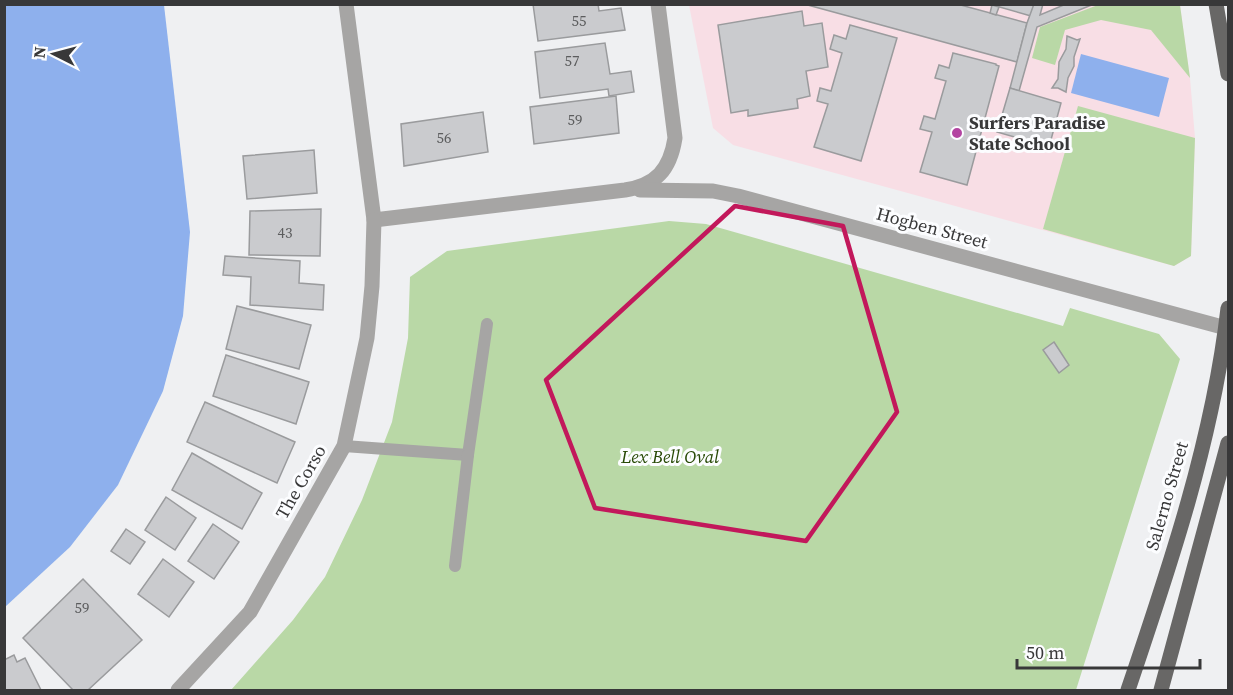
<svg xmlns="http://www.w3.org/2000/svg" width="1233" height="695" viewBox="0 0 1233 695" font-family="'Source Serif 4',serif">
	<rect width="100%" height="100%" fill="#eff0f2"/>
	<polygon fill="#f8dee5" points="689,5 1180,5 1190,78 1195,138 1191,256 1174,266 733,145 713,128"/>
	<g fill="#b9d8a6">
		<polygon points="1098,5 1180,5 1190,78 1151,30 1101,20 1065,30 1055,65 1032,58 1040,27"/>
		<polygon points="1078,106 1195,138 1191,256 1174,266 1043,229"/>
		<polygon points="669,221 706,224 1063,326 1070,308 1159,334 1180,359 1076,690 231,690 293,620 325,577 362,500 392,422 408,338 410,277 447,251"/>
	</g>
	<g fill="#8eb0ed">
		<polygon points="5,4 164,5 190,232 183,316 163,391 118,485 70,547 5,607"/>
		<polygon points="1081,54 1169,78 1159,117 1071,93"/>
	</g>
	<g fill="#cacbce" stroke="#9a9b9d" stroke-width="1.5">
		<polygon points="533,4 598,4 599,11 621,8 625,30 538,41"/>
		<polygon points="804,4 957,4 1027,23 1017,62"/>
		<polygon points="989,4 1034,4 1031,16"/>
		<polygon points="1034,4 1043,4 1040,15 1066,4 1094,4 1037,27 1019,91 1010,88 1027,23"/>
		<polygon points="992,5 999,7 996,15 990,13"/>
		<polygon points="802,11 804,26 822,23 828,67 806,71 810,96 797,99 798,108 748,116 748,110 731,113 718,25"/>
		<polygon points="850,25 897,38 861,161 814,147 828,104 817,101 820,88 831,91 842,53 830,49 834,35 846,39"/>
		<polygon points="1067,36 1077,40 1080,39 1074,57 1074,66 1068,78 1066,92 1058,88 1052,88 1058,79 1059,62 1066,49"/>
		<polygon points="605,43 610,74 631,71 634,92 609,96 608,89 540,98 535,52"/>
		<polygon points="953,53 996,64 996,65 999,66 967,185 920,172 932,132 920,129 924,116 935,119 946,81 935,78 939,65 949,68"/>
		<polygon points="1010,88 1061,103 1049,147 997,132"/>
		<polygon points="616,96 619,133 534,144 530,107"/>
		<polygon points="483,112 488,152 404,166 401,124"/>
		<polygon points="314,150 317,193 247,199 243,156"/>
		<polygon points="321,209 320,256 249,255 250,211"/>
		<polygon points="225,256 300,261 299,283 324,285 323,310 250,305 251,277 223,275"/>
		<polygon points="237,306 311,325 299,369 226,349"/>
		<polygon points="1054,342 1069,365 1059,373 1043,350"/>
		<polygon points="226,355 309,382 296,424 213,396"/>
		<polygon points="205,402 295,442 277,483 187,442"/>
		<polygon points="192,453 262,493 242,529 172,490"/>
		<polygon points="166,497 196,518 175,550 145,530"/>
		<polygon points="213,524 239,542 214,579 188,561"/>
		<polygon points="126,529 145,542 130,564 111,551"/>
		<polygon points="163,559 194,582 169,617 138,594"/>
		<polygon points="83,579 142,640 88,690 73,690 23,638"/>
		<polygon points="14,655 17,662 25,658 41,690 5,690 4,660"/>
	</g>
	<g fill="none" stroke-linecap="round" stroke-linejoin="round">
		<g stroke="#a6a5a4" stroke-width="12">
			<polyline points="344,446 468,455 487,324"/>
			<polyline points="455,566 468,455"/>
		</g>
		<g stroke="#a6a5a4" stroke-width="15">
			<path d="M346,4L374,220L625,190C656,185 670,170 675,138L658,4"/>
			<polyline points="640,190 713,191 738,196 1226,328"/>
			<polyline points="178,690 250,612 344,446 367,338 372,286 374,220"/>
		</g>
		<g stroke="#686766" stroke-width="15">
			<polyline points="1216,4 1228,74"/>
			<path d="M1128,690C1170,566 1213,439 1228,308"/>
			<polyline points="1161,690 1228,443"/>
		</g>
	</g>
	<path fill="none" stroke="#c2185b" stroke-width="4.5" stroke-linejoin="round" d="M735,206L843,226L897,412L806,541L595,508L546,380Z"/>
	<circle fill="#b344a1" stroke="#fcfdff" stroke-width="2" cx="957" cy="133" r="6"/>
	<g text-anchor="middle" stroke-width="6" stroke-linejoin="round" paint-order="stroke">
		<g font-size="15" fill="#5c5d5e">
			<text x="579" y="26">55</text>
			<text x="572" y="66">57</text>
			<text x="575" y="125">59</text>
			<text x="444" y="143">56</text>
			<text x="285" y="238">43</text>
			<text x="82" y="613">59</text>
		</g>
		<g font-size="18" font-weight="bold" fill="#383839" stroke="#fcfdff" text-anchor="start">
			<text x="969" y="129">Surfers Paradise<tspan x="969" dy="21">State School</tspan></text>
		</g>
		<g font-size="18" fill="#383839" stroke="#fcfdff">
			<text transform="translate(932 228) rotate(15)" y="6">Hogben Street</text>
			<text transform="translate(301 482) rotate(-60)" y="6">The Corso</text>
			<text transform="translate(1167 496) rotate(-74)" y="6">Salerno Street</text>
		</g>
		<g font-size="18" font-style="italic" fill="#284a06" stroke="#fcfdff">
			<text x="670" y="463">Lex Bell Oval</text>
		</g>
	</g>
	<rect width="1233" height="695" fill="none" stroke="#383839" stroke-width="12"/>
	<g transform="translate(54 54) rotate(276)" stroke="#fcfdff" stroke-width="4.5" paint-order="stroke">
	<path d="M0-4.5L10 22L0 15L-10 22Z" fill="#383839"/>
	<text y="-9" font-size="16" font-weight="bold" text-anchor="middle" fill="#383839">N</text>
	</g>
	<path d="M1017 659v9h183v-9" fill="none" stroke="#383839" stroke-width="3"/>
	<text x="1026" y="659" font-size="18" fill="#383839" stroke="#fcfdff" stroke-width="4.5" paint-order="stroke">50 m</text>
</svg>
